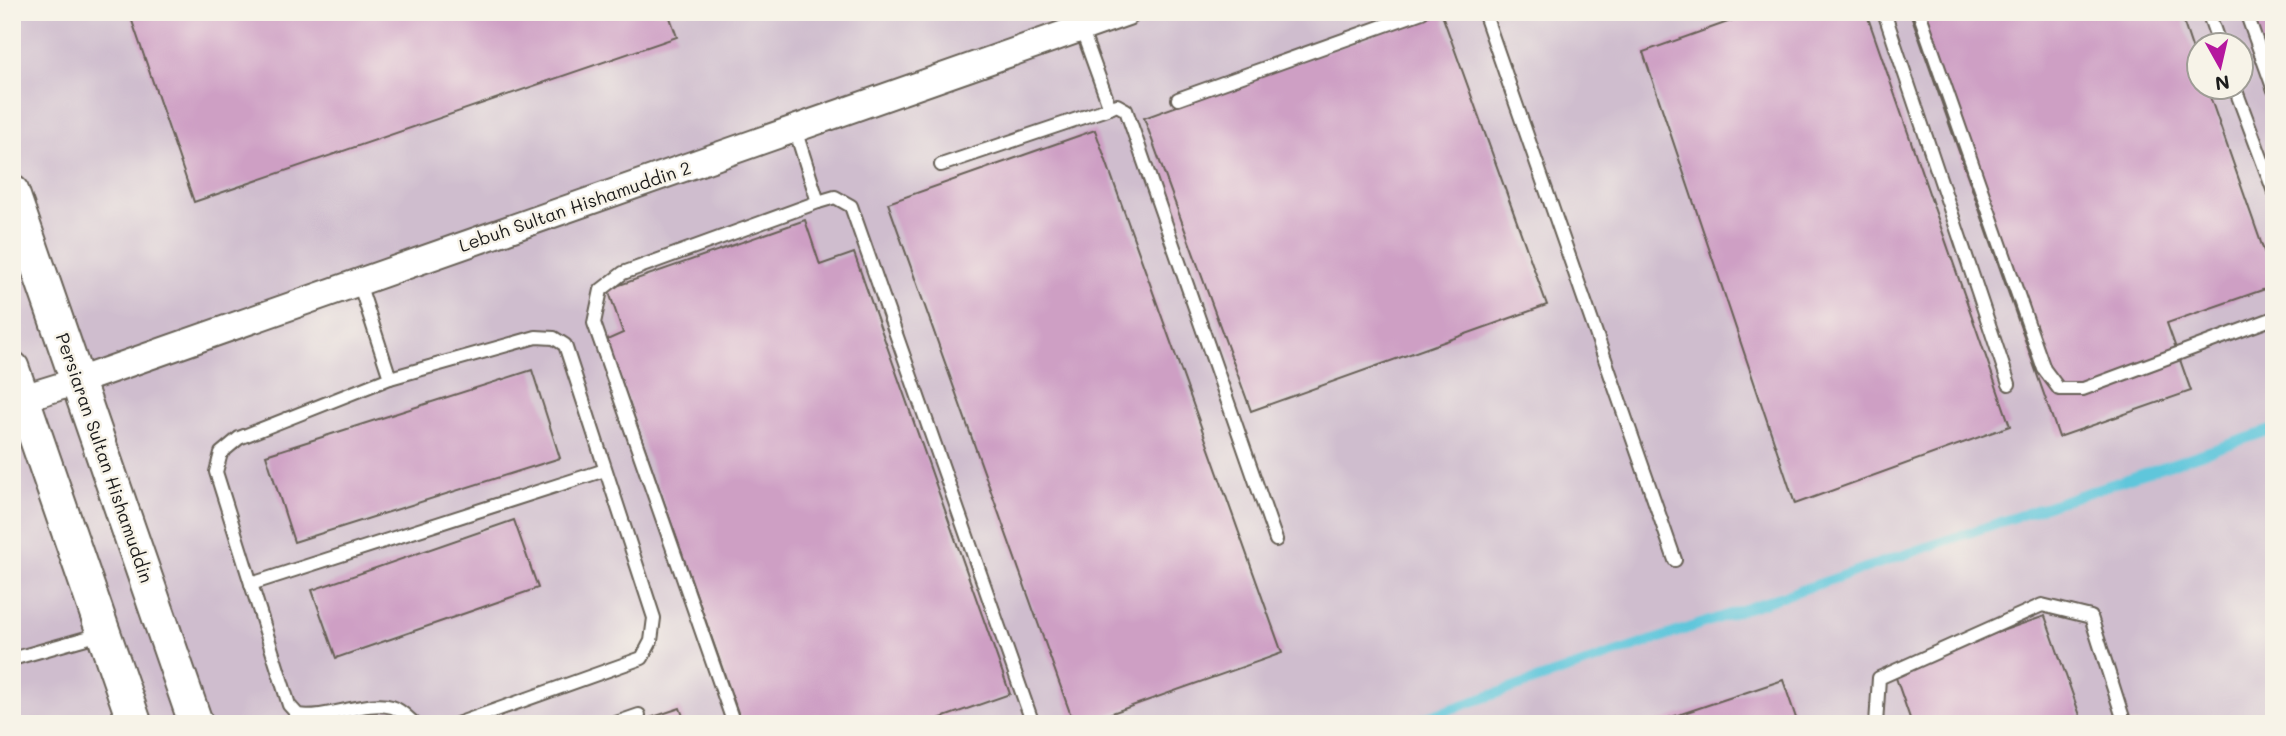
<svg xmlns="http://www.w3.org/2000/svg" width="2286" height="736" viewBox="0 0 2286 736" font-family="Mali,sans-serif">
	<rect width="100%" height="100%" fill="#f7f3e8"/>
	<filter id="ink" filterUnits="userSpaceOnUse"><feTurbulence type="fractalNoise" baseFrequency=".0143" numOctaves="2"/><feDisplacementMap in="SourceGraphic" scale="14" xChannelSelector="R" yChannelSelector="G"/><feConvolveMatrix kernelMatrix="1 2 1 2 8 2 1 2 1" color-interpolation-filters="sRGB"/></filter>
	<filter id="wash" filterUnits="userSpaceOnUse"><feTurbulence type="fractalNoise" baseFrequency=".00686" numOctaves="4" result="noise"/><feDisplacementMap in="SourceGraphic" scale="28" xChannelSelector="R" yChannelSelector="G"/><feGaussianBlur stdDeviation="1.57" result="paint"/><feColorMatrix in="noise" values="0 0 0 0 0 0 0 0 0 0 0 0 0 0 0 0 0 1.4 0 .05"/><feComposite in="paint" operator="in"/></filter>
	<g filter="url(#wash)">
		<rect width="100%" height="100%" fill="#f2e0c5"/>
		<path fill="#cfbdce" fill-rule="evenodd" d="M12,12H2274V724H12ZM2198,46H2240V88H2198Z"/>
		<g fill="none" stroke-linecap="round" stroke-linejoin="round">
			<polyline stroke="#5ec6db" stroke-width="10" points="1407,724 2274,429"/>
		</g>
		<g id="blocks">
			<g fill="#ce9fc4">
				<polygon points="129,12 668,12 677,37 194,202"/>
				<polygon points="1437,12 1441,12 1547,305 1251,411 1144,118"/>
				<polygon points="1756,12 1866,12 2010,426 1795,504 1643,52"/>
				<polygon points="1910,12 2180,12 2198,65 2198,88 2207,88 2274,280 2274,286 2167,323 2191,391 2059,437"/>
				<polygon points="2249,12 2274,12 2274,83"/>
				<polygon points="1095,130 1282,653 1081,724 1074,724 888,203"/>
				<polygon points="805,220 820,265 854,253 1010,694 924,724 742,724 607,340 623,333 608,289"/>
				<polygon points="532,370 560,458 294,542 266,455"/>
				<polygon points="514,520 538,588 336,658 312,590"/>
				<polygon points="2045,616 2083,724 1912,724 1893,669"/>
				<polygon points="1783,680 1798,724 1655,724 1654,723"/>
				<polygon points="680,708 686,724 635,724 635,723"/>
			</g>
		</g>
	</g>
	<g filter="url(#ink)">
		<use href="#blocks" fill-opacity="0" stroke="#676157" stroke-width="2"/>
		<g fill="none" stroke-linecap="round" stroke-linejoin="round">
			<g stroke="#676157" stroke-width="16">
				<g id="service">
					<polyline points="1484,12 1675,560"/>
					<polyline points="1884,12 2009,384"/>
					<polyline points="1919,12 2044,369 2059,389 2083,389 2274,318"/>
					<polyline points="2208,12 2220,46"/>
					<polyline points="2246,12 2274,90"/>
					<polyline points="1081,28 1110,108 1117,105 1126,110 1276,540"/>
					<polyline points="2235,88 2274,192"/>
					<polyline points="1178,99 1422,12"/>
					<polyline points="941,165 1110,108"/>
					<polyline points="818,202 835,197 851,206 1033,724"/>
					<path d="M359,283L390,378L239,438L221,453L216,472L289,705L298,715C327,720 367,699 392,707C400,709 408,718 415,724"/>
					<polyline points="390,378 536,337 554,338 565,345 654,618 651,641 642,658 457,724"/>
					<polyline points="251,584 605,470"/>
					<polyline points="12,659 104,633"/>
					<polyline points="613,724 639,715"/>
					<polyline points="734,724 594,323 601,290 623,273 818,202 795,129"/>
					<polyline points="1876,724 1879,678 2042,605 2091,617 2125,724"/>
				</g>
			</g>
			<g stroke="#676157" stroke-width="30">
				<polyline id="minor" points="23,398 78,381 1127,12"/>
			</g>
			<g stroke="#676157" stroke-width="37">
				<g id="tertiary">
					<polyline points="12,192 196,724"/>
					<polyline points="12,368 135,724"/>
				</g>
			</g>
			<use href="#service" stroke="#fff" stroke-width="12"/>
			<use href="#minor" stroke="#fff" stroke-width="26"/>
			<use href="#tertiary" stroke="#fff" stroke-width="33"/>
		</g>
	</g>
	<g text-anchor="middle" stroke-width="5" stroke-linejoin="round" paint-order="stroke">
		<g font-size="18" fill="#1c1c1c" stroke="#f7f3e8">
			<text transform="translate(575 207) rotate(-19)" y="6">Lebuh Sultan Hishamuddin 2</text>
			<text transform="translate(104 458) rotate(71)" y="6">Persiaran Sultan Hishamuddin</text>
		</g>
	</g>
	<rect width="2286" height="736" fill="none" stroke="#f7f3e8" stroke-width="42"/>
	<g transform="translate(2220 66) rotate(172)"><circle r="33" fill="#f7f3e8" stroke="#9f9d96" stroke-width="2"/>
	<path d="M0-5L12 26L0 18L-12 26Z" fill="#b5179e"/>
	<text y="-10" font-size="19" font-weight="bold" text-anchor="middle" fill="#1c1c1c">N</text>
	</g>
</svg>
